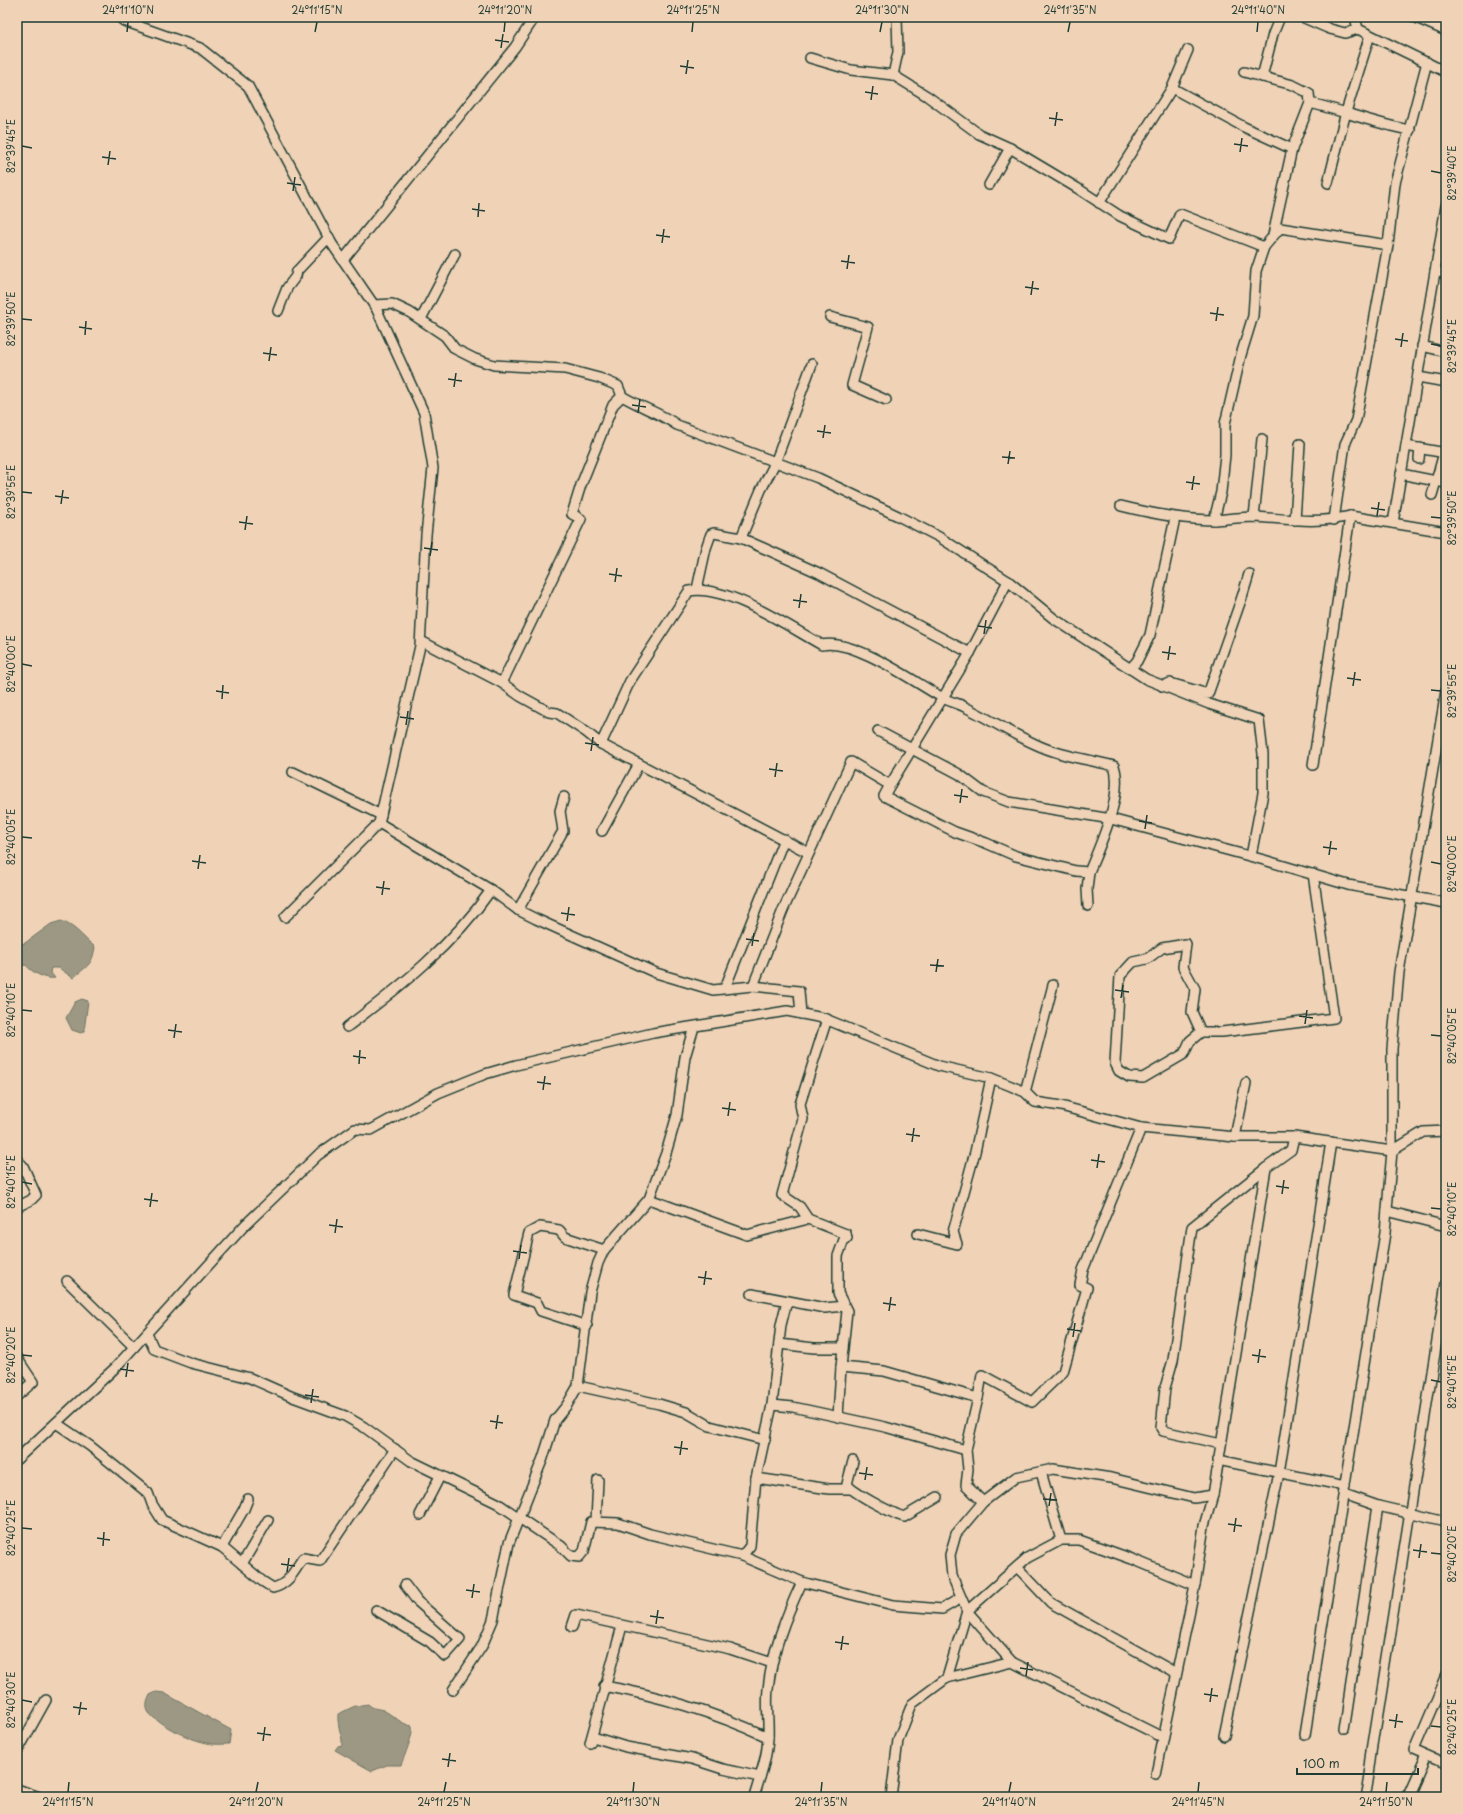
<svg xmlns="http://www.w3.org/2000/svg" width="1463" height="1814" viewBox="0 0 1463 1814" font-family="'Playpen Sans',sans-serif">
	<rect width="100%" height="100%" fill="#f0d3b7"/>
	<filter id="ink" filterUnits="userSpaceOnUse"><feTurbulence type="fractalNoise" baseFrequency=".025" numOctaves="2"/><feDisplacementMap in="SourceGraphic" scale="8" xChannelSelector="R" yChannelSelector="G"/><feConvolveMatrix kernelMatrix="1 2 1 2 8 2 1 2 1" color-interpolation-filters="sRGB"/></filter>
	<g filter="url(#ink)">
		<g fill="#9d9883" stroke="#6b7463">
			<path d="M61,921C76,926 83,938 95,947C92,967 86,966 73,978L59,968H51L50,972L55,978C46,980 31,972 26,965L19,966L17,950L21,944L25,943L51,924Z"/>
			<polygon points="82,999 88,1001 84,1031 81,1033 72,1030 66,1018 75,1002"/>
			<path d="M156,1692L164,1693L231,1730L229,1744C222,1744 214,1745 207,1743C191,1740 160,1726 149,1713C145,1707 147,1701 150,1695Z"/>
			<path d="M368,1704C373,1709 376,1708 383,1710C393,1715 401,1724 412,1726C414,1734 404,1757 401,1765H387L372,1771L335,1750L338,1746L342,1745C343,1736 337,1728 338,1714L355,1706Z"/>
		</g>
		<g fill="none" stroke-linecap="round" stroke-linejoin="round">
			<g stroke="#1f3d34" stroke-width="12">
				<g id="minor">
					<polyline points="119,17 124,21 200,48 248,86 332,244 376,308 424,413 433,468 426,535 420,646 379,823 285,917"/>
					<polyline points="897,17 898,52 893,75 927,96 979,134 1010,148 1077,188 1120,216 1169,239 1180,214 1264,247"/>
					<polyline points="1302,17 1330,29 1345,33 1358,29"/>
					<polyline points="1355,17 1358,29 1446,72"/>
					<polyline points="1414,17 1446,31"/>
					<polyline points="810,58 851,70 893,75"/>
					<path d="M1244,72L1293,85L1309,93L1310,103C1344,111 1376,124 1410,130"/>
					<polyline points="1262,77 1273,34 1280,17"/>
					<polyline points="1172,88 1244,127 1292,149 1310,103"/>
					<polyline points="1328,183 1346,112 1370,35"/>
					<polyline points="989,185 1010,148"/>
					<polyline points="1099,203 1172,88 1188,50"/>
					<polyline points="1273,235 1292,149"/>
					<polyline points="343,260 515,47 535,17"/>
					<polyline points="1435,271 1446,274"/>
					<polyline points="374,305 392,304 409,312 445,336 455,349 475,359 494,365 565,369 599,378 618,386 622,396"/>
					<polyline points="278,311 287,288 296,276 297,271 329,237"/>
					<polyline points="830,317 868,327 852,385 886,400"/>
					<polyline points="421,319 455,254"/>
					<polyline points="1422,346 1446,352"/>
					<polyline points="812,364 775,463 761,490 741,538 819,573 970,653"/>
					<polyline points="1418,377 1446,382"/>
					<polyline points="1406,446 1446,453"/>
					<polyline points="1419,459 1420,448"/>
					<polyline points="1401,474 1446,483"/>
					<polyline points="1432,495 1444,453"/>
					<path d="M1121,506C1153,514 1183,520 1215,520C1228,519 1242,517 1255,517C1287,519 1318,524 1350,516L1446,532"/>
					<polyline points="1254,517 1262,439"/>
					<polyline points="1214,520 1221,492 1225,455 1225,424 1241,355 1253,316 1256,271 1264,247 1280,228 1388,245"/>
					<polyline points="1295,520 1300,444"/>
					<polyline points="1334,520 1345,444 1356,420 1388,245 1395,183 1427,62"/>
					<polyline points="1393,523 1446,206"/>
					<polyline points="697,589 706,548 711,534 714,533 741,538"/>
					<path d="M421,641L502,683L581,519L572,514L581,485L613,405L622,396C640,407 660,413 677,425L818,478L898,516L939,537L1008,581L1053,618L1146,679L1209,704L1259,720L1263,754V793L1251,856"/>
					<polyline points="1130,669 1137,661 1150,635 1175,518"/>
					<polyline points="502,683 520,696 549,712 557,713 586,732 601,744 809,853"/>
					<polyline points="1162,686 1170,683 1208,694 1242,597 1249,574"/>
					<polyline points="878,731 959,774 983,792 1009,802 1111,819 1264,860 1348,885 1446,903"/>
					<path d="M601,744L630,681L689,591C727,584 789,627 822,645C854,638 914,682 943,698C950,702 958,703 965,707C989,719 1011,733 1035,744C1060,756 1087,759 1114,766C1124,794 1100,845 1089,872L1076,871L1016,856L986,843L955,832L884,796L890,785L851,762L783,910L753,986"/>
					<polyline points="1313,765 1350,516"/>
					<polyline points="293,772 381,815"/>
					<polyline points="890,785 970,653 1008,581"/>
					<polyline points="379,823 491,890 518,910 536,919 656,973 713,990 753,986 799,991 801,1014"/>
					<polyline points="602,831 639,764"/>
					<polyline points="1088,906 1087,889 1089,872"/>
					<polyline points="518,910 563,831 560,811 564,797"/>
					<polyline points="725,988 784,839"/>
					<polyline points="827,1019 800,1104 803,1119 782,1195 800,1207 808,1219 846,1234 847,1238"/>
					<path d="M347,1027C400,987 453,945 491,890"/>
					<polyline points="1201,1032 1190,1041 1184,1054 1143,1078 1129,1077 1119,1071 1115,1063 1120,976 1133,962 1147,959 1162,948 1186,944 1183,967 1195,989 1192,1012 1201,1032 1222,1032 1334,1018 1313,874"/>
					<polyline points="1025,1092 1053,985"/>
					<polyline points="1235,1137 1246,1083"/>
					<polyline points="17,1160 23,1166 36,1195 31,1200 17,1207"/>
					<polyline points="649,1199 747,1235 808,1219"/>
					<polyline points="1387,1211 1446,1226"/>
					<polyline points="918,1234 957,1244 953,1232 975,1152 991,1078"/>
					<polyline points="67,1281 134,1347"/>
					<polyline points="752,1294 825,1308 844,1306"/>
					<polyline points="587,1326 541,1311 537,1303 514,1295 529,1233 540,1227 559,1230 565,1237 604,1250"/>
					<polyline points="147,1334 154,1349 191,1363 250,1378 293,1397 345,1416 364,1427 411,1461 497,1503 561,1546 571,1556 579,1557 584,1551 591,1522 618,1523 650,1534 742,1556 802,1582 893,1605 942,1609 961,1598"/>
					<polyline points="779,1344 814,1348 843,1348"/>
					<polyline points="17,1358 33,1382 17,1396"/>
					<polyline points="578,1386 659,1404 686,1412 710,1426 765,1440"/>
					<polyline points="978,1398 982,1375 1032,1402 1063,1372 1087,1288 1080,1285 1083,1270 1141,1128"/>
					<polyline points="772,1405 793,1407 885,1427 966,1450 978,1398 884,1371 841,1367 847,1311 838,1293 838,1256 846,1234"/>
					<polyline points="838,1417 841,1367"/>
					<path d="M56,1423L90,1446L148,1493L152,1504L162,1520L222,1547L262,1581L273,1588C289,1584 294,1571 303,1558L320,1561L395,1449"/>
					<polyline points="1221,1444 1163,1431 1161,1428 1165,1388 1173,1360 1192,1227 1266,1168"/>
					<polyline points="966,1450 968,1469 966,1485 983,1502"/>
					<polyline points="17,1459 115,1368 244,1226 318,1155 355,1129 371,1130 438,1093 485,1074 516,1065 653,1033 787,1011 823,1018 939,1066 991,1078 1011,1086 1025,1092 1035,1102 1061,1106 1141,1128 1235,1137 1294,1137 1392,1151 1423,1132 1446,1131"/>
					<polyline points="1218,1460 1345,1486"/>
					<path d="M853,1461L847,1484C852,1493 894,1514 904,1517L938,1497"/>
					<polyline points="1041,1472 1061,1540"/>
					<polyline points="756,1478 829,1489 850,1489"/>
					<polyline points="1344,1494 1378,1506 1446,1522"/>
					<polyline points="420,1515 440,1476"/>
					<polyline points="596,1521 598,1480"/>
					<polyline points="222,1547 244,1509 248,1499"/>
					<polyline points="742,1556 750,1546 756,1478 772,1405 781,1325 787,1301"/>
					<polyline points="242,1564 268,1520"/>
					<polyline points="1017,1567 1051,1603 1176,1673"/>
					<polyline points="376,1610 430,1642 445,1656 460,1639 417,1601 405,1585"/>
					<polyline points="572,1627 576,1615 730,1649 772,1663"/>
					<polyline points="1446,1675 1414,1750 1446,1764"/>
					<polyline points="947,1678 1012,1662"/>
					<path d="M604,1686C662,1696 715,1713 768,1737"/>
					<polyline points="453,1690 482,1646 493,1620 509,1543 543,1458 555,1420 567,1405 578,1386 590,1292 598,1263 604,1250 649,1199 666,1153 677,1115 685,1057 694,1027"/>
					<polyline points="1344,1730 1378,1506"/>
					<polyline points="1305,1735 1385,1233 1392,1151 1392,1049 1399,972 1446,691"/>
					<polyline points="1224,1736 1279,1473 1331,1142"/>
					<polyline points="593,1737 626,1747 692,1759 723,1769 760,1777"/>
					<polyline points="1162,1737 1012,1662 967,1611 952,1576 950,1555 956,1534 983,1502 1016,1477 1053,1469 1111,1478 1194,1498 1213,1495"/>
					<polyline points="590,1743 622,1626"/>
					<polyline points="17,1752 46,1700"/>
					<polyline points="1156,1774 1195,1585 1204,1526 1213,1495 1266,1168 1291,1150 1294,1137"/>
					<polyline points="17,1789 39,1797"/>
					<path d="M754,1797C760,1777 767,1758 768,1738C769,1721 766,1705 768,1689C772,1651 786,1616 802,1582"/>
					<polyline points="891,1797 898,1740 912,1704 947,1678 967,1611 1027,1558 1061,1540 1079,1540 1132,1559 1195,1585"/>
					<polyline points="1365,1797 1446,1283"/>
					<polyline points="1408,1797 1426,1756"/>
				</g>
			</g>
			<use href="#minor" stroke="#f0d3b7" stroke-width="9"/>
		</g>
	</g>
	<path fill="none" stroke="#1f3d34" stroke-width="1.5" d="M127,32L128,22M315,32L317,22M504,32L505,22M692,32L693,22M880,32L882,22M1068,32L1070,22M1257,32L1258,22M495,40L509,42M501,48L503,34M680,66L694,68M686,74L688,60M865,92L878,94M871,100L873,86M1049,118L1063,120M1055,126L1057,112M1234,144L1248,146M22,146L32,148M1240,152L1242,138M102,157L116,159M108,165L110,151M1431,171L1441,173M287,183L301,185M293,191L295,177M472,209L485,211M478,217L479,203M656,235L670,237M662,243L664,229M841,261L855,263M847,269L849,255M1025,287L1039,289M1031,295L1033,281M1210,313L1224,315M22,319L32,320M1216,321L1218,307M79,327L92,329M85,335L86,321M1395,339L1408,341M1431,344L1441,346M1401,347L1403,333M263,353L277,355M269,361L271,347M448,379L462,381M454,387L456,373M632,405L646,407M638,413L640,399M817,431L831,433M823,438L825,425M1002,457L1015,458M1008,464L1010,451M1186,482L1200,484M1192,490L1194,476M22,492L32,493M55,496L69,498M61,504L63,490M1371,508L1385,510M1377,516L1379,502M1431,517L1441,518M239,522L253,524M245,530L247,516M424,548L438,550M430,556L432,542M609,574L622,576M615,582L617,568M793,600L807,602M799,608L801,594M978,626L992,628M984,634L986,620M1162,652L1176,654M1168,660L1170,646M22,664L32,666M1347,678L1361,680M1353,686L1355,672M1431,690L1441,691M216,691L229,693M222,699L223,685M400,717L414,719M406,725L408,711M585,743L599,745M591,751L593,737M769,769L783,771M775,777L777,763M954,795L968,797M960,803L962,789M1139,821L1152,823M1145,829L1147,815M22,837L32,838M1323,847L1337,849M1329,855L1331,841M192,861L206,863M1431,862L1441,864M198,869L200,855M376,887L390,889M382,895L384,881M561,913L575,915M567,921L569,907M746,939L759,941M752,946L754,933M930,965L944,966M936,972L938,959M1115,990L1129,992M1121,998L1123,985M22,1010L32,1011M1299,1016L1313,1018M1305,1024L1307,1010M168,1030L182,1032M1431,1035L1441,1036M174,1038L176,1024M353,1056L366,1058M359,1064L360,1050M537,1082L551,1084M543,1090L545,1076M722,1108L736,1110M728,1116L730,1102M906,1134L920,1136M912,1142L914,1128M1091,1160L1105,1162M1097,1168L1099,1154M22,1182L32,1184M1276,1186L1289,1188M1282,1194L1284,1180M144,1199L158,1201M150,1207L152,1193M1431,1208L1441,1209M329,1225L343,1227M335,1233L337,1219M513,1251L527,1253M519,1259L521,1245M698,1277L712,1279M704,1285L706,1271M883,1303L896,1305M889,1311L891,1297M1067,1329L1081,1331M1073,1337L1075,1323M22,1355L32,1356M1252,1355L1266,1357M1258,1363L1260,1349M120,1369L134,1371M126,1377L128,1363M1431,1380L1441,1382M305,1395L319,1397M311,1403L313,1389M490,1421L503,1423M496,1429L498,1415M674,1447L688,1449M680,1455L682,1441M859,1473L873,1475M865,1480L867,1467M1043,1499L1057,1500M1049,1506L1051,1493M1228,1524L1242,1526M22,1528L32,1529M1234,1532L1236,1518M97,1538L110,1540M103,1546L104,1532M1413,1550L1427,1552M1431,1553L1441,1554M1419,1558L1421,1544M281,1564L295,1566M287,1572L289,1558M466,1590L480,1592M472,1598L474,1584M650,1616L664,1618M656,1624L658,1610M835,1642L849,1644M841,1650L843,1636M1020,1668L1033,1670M1026,1676L1028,1662M1204,1694L1218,1696M22,1700L32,1702M1210,1702L1212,1688M73,1707L87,1709M79,1715L81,1702M1389,1720L1403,1722M1431,1726L1441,1727M1395,1728L1397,1714M257,1733L271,1735M263,1741L265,1727M442,1759L456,1761M448,1767L450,1753M68,1792L69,1782M256,1792L258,1782M444,1792L446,1782M633,1792L634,1782M821,1792L822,1782M1009,1792L1011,1782M1198,1792L1199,1782M1386,1792L1387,1782"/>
	<rect width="1463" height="1814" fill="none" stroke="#f0d3b7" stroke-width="44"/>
	<path d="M1297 1768v6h121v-6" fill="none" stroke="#1f3d34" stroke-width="2"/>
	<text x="1303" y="1768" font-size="12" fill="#1f3d34" stroke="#f0d3b7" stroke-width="3" paint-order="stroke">100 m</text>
	<rect x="22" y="22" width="1419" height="1770" fill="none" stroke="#1f3d34" stroke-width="1.5"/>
	<g font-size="10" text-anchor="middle" fill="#1f3d34">
		<text x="128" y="14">24°11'10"N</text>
		<text x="317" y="14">24°11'15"N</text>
		<text x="505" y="14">24°11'20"N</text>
		<text x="693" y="14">24°11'25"N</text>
		<text x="882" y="14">24°11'30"N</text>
		<text x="1070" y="14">24°11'35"N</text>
		<text x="1258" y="14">24°11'40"N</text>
		<text transform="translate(11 146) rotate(-90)" y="4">82°39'45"E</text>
		<text transform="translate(1452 173) rotate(-90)" y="4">82°39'40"E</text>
		<text transform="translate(11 319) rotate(-90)" y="4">82°39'50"E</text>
		<text transform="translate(1452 346) rotate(-90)" y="4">82°39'45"E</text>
		<text transform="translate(11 492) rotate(-90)" y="4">82°39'55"E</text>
		<text transform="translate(1452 518) rotate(-90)" y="4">82°39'50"E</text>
		<text transform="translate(11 664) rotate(-90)" y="4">82°40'00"E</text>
		<text transform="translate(1452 691) rotate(-90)" y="4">82°39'55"E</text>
		<text transform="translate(11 837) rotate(-90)" y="4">82°40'05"E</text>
		<text transform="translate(1452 864) rotate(-90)" y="4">82°40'00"E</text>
		<text transform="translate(11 1010) rotate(-90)" y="4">82°40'10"E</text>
		<text transform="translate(1452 1036) rotate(-90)" y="4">82°40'05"E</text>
		<text transform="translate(11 1182) rotate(-90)" y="4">82°40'15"E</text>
		<text transform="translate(1452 1209) rotate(-90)" y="4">82°40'10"E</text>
		<text transform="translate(11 1355) rotate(-90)" y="4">82°40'20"E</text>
		<text transform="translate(1452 1382) rotate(-90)" y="4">82°40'15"E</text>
		<text transform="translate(11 1528) rotate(-90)" y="4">82°40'25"E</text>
		<text transform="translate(1452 1554) rotate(-90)" y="4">82°40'20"E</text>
		<text transform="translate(11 1700) rotate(-90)" y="4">82°40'30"E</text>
		<text transform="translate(1452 1727) rotate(-90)" y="4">82°40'25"E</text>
		<text x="68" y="1806">24°11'15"N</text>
		<text x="256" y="1806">24°11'20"N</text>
		<text x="444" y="1806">24°11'25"N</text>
		<text x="633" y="1806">24°11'30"N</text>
		<text x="821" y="1806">24°11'35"N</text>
		<text x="1009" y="1806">24°11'40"N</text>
		<text x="1198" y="1806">24°11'45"N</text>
		<text x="1386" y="1806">24°11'50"N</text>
	</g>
</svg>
